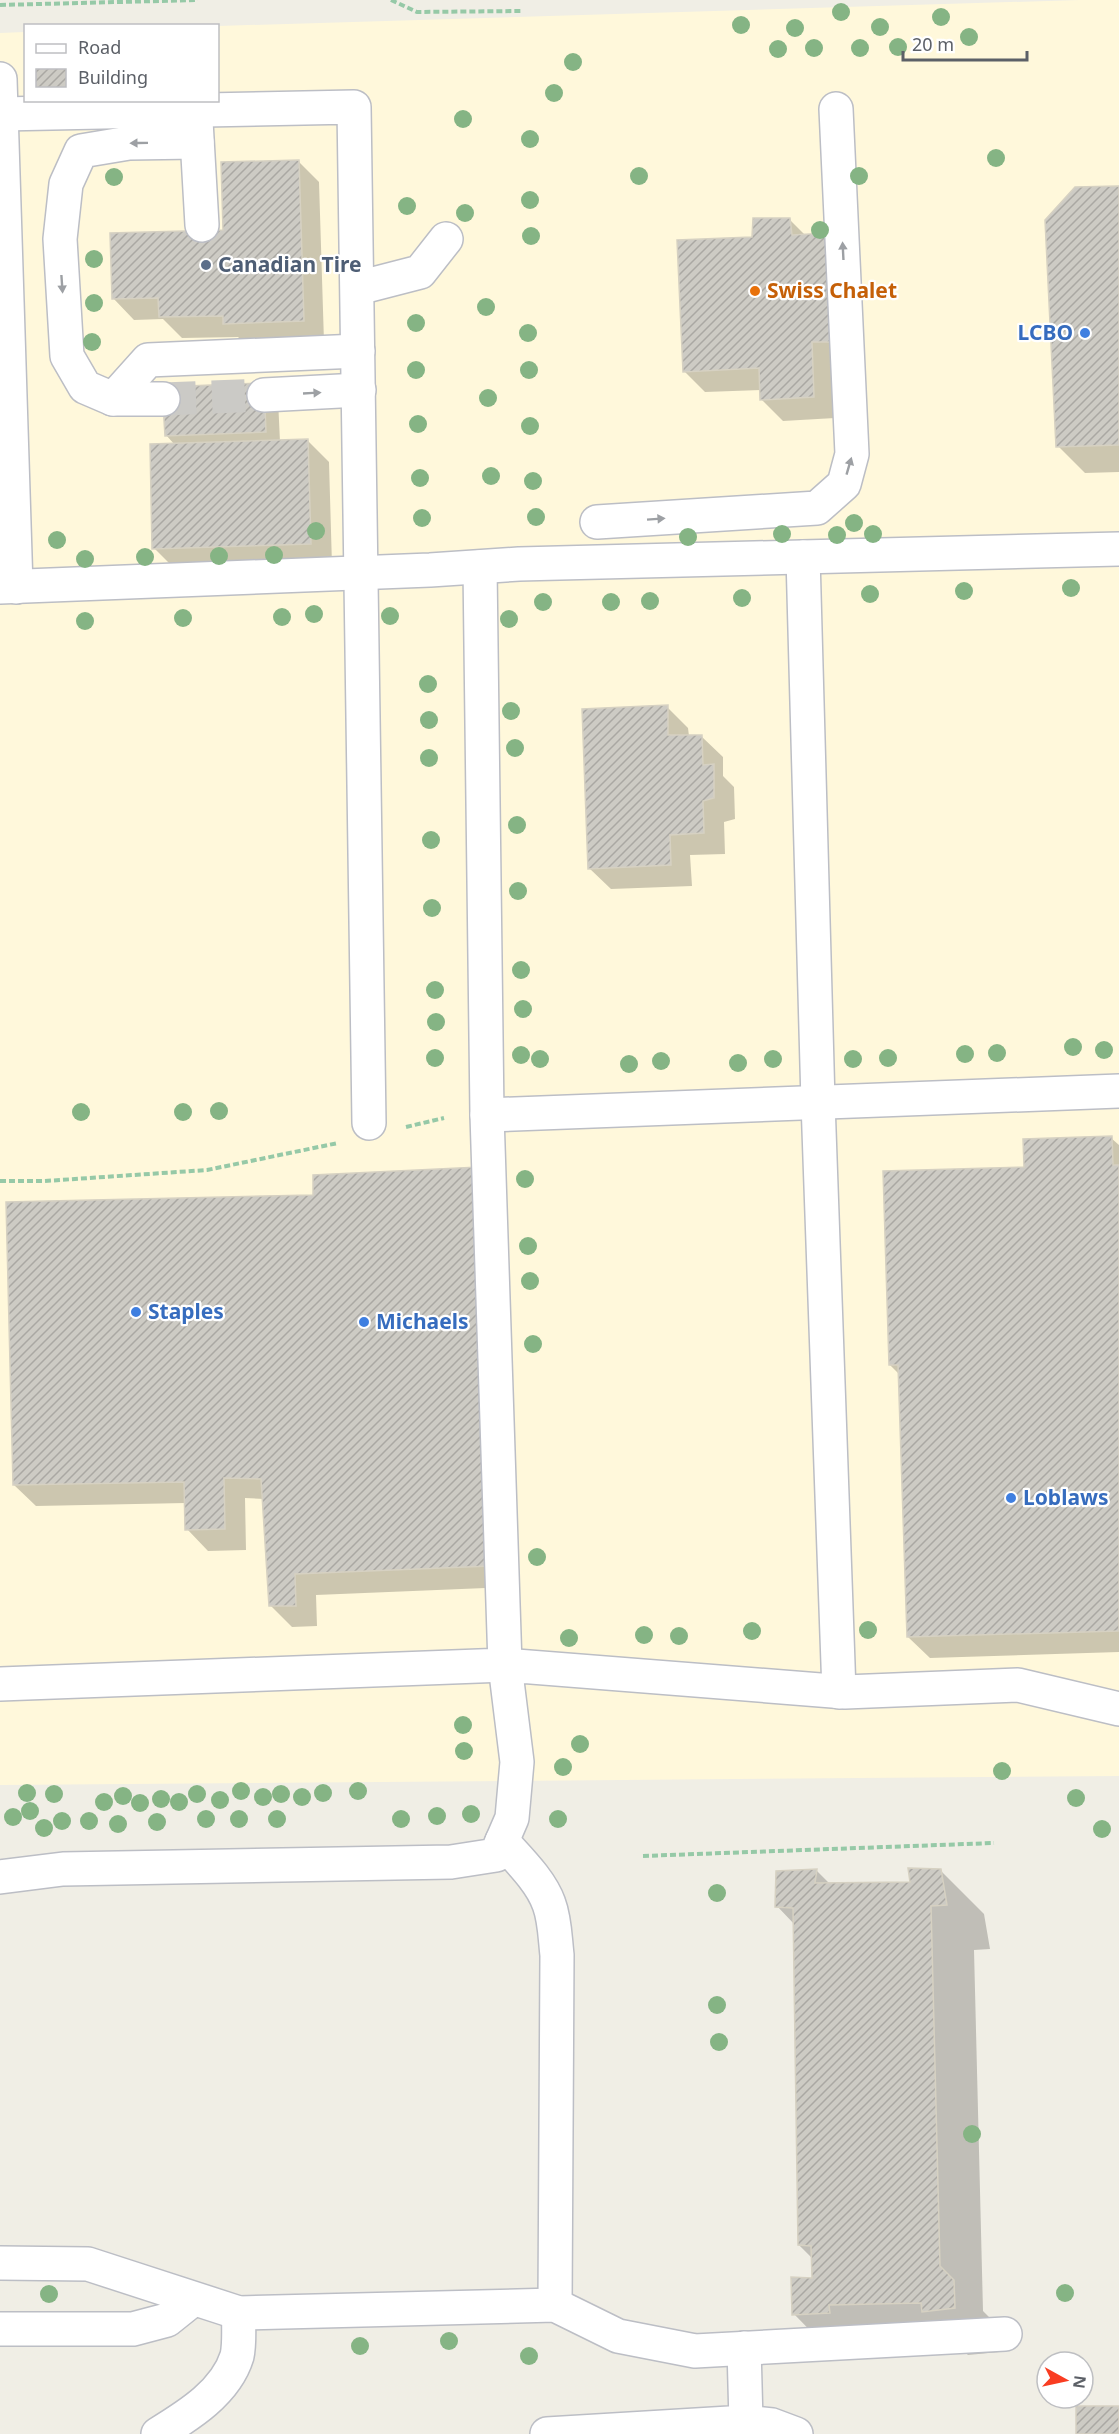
<svg xmlns="http://www.w3.org/2000/svg" width="1119" height="2434" viewBox="0 0 1119 2434" font-family="'Noto Sans',sans-serif">
	<defs>
		<pattern id="building-hatch" width="6" height="6" patternUnits="userSpaceOnUse" patternTransform="scale(1.5)"><rect width="6" height="6" fill="#cdcbc4"/><path d="M-1 1l2-2M0 6l6-6M5 7l2-2" fill="none" stroke="#aaa8a3"/></pattern>
	</defs>
	<rect width="100%" height="100%" fill="#f0eee5"/>
	<polygon fill="#fff8db" points="1080,0 1119,0 1119,1776 0,1785 0,33 25,32 26,100 218,100 218,26"/>
	<g fill="#0003">
		<polygon points="298,161 319,182 324,342 246,345 238,337 182,338 163,319 134,320 113,298 225,231"/>
		<polygon points="1119,187 1119,472 1085,473 1058,446"/>
		<polygon points="790,220 806,236 849,256 835,418 783,421 761,399 761,390 705,392 684,371 754,238"/>
		<polygon points="278,399 280,442 308,441 329,462 332,565 175,569 154,548 175,445 166,435"/>
		<polygon points="667,707 688,728 689,736 701,736 723,757 723,776 734,787 735,819 724,822 725,854 690,855 692,886 611,889 589,868"/>
		<polygon points="1111,1138 1119,1145 1119,1652 930,1658 908,1637 900,1375 890,1365 1025,1168"/>
		<polygon points="314,1196 510,1587 316,1595 317,1626 292,1627 270,1605 264,1499 245,1498 246,1550 208,1551 187,1529 186,1503 36,1506 14,1485"/>
		<polygon points="940,1870 984,1914 990,1949 974,1950 983,2311 997,2325 999,2352 968,2355 959,2347 838,2359 794,2314 813,2279 813,2259 799,2245 795,1925 777,1906 817,1871 830,1884 912,1883"/>
	</g>
	<g fill="url(#building-hatch)" stroke="#d6d1c2" stroke-width="1.5">
		<polygon points="299,160 304,321 223,324 223,316 159,317 158,298 112,299 110,233 223,230 221,162"/>
		<polygon points="1119,186 1119,445 1056,447 1045,220 1075,187"/>
		<polygon points="753,218 790,218 792,235 828,233 832,342 812,342 814,397 760,400 759,368 683,372 677,240 752,237"/>
		<polygon points="264,383 266,432 165,436 162,387"/>
		<polygon points="308,439 311,544 152,549 150,444"/>
		<polygon points="668,705 668,735 702,735 703,765 714,764 714,798 703,801 704,833 670,835 671,865 588,869 582,709"/>
		<polygon points="1112,1136 1113,1165 1119,1165 1119,1631 907,1637 898,1365 889,1365 883,1171 1024,1167 1023,1139"/>
		<polygon points="479,1167 490,1566 295,1574 296,1606 269,1606 261,1479 224,1478 225,1529 185,1530 184,1482 13,1485 6,1202 313,1195 313,1175"/>
		<polygon points="908,1868 941,1869 947,1905 931,1906 940,2266 954,2280 955,2308 922,2312 921,2303 829,2305 830,2313 792,2315 791,2277 812,2278 811,2246 798,2245 793,1908 775,1907 776,1871 817,1869 815,1883 910,1882"/>
		<rect x="1076" y="2406" width="43" height="28"/>
	</g>
	<g fill="none" stroke-linecap="round" stroke-linejoin="round">
		<polyline stroke="#cbcac6" stroke-width="33" stroke-dasharray="33 16" stroke-linecap="butt" points="163,399 264,395"/>
		<g stroke="#bcbec5" stroke-width="36">
			<g id="minor">
				<polyline points="0,79 16,587"/>
				<polyline points="1,114 354,107 369,1123"/>
				<polyline points="196,121 202,225"/>
				<polyline points="358,288 420,272 446,239"/>
				<polyline points="264,395 359,390"/>
				<polyline points="113,399 148,360 358,351"/>
				<polyline points="163,399 113,399 85,387 67,356 60,239 66,184 81,151 129,143 197,142"/>
				<polyline points="597,522 817,508 844,484 852,454 836,109"/>
				<polyline points="803,557 818,1102 839,1692"/>
				<polyline points="0,587 430,570 519,564 1119,549"/>
				<polyline points="487,1115 1119,1091"/>
				<polyline points="0,1684 505,1665 487,1115 480,567"/>
				<path d="M502,1841C518,1859 541,1881 549,1904C555,1920 555,1938 557,1955L555,2305"/>
				<polyline points="0,1877 63,1869 451,1862 496,1855 512,1818 517,1762 505,1665 845,1692 1018,1685 1119,1709"/>
				<polyline points="0,2263 88,2264 239,2313 555,2305 618,2336 695,2351 1005,2334"/>
				<polyline points="0,2329 133,2329 167,2320 192,2300"/>
				<polyline points="746,2422 772,2425 796,2434"/>
				<path d="M158,2434C189,2415 226,2392 237,2356C240,2343 238,2327 239,2313"/>
				<polyline points="547,2434 746,2422 744,2348"/>
			</g>
		</g>
		<g stroke="#96c9a7" stroke-width="4" stroke-dasharray="6 3" stroke-linecap="butt">
			<polyline points="391,0 417,12 521,11"/>
			<polyline points="0,5 198,0"/>
			<polyline points="406,1127 444,1118"/>
			<polyline points="0,1181 45,1181 207,1170 338,1143"/>
			<polyline points="643,1856 994,1843"/>
		</g>
		<use href="#minor" stroke="#fff" stroke-width="33"/>
	</g>
	<g fill="#85b484">
		<circle cx="841" cy="12" r="9"/>
		<circle cx="941" cy="17" r="9"/>
		<circle cx="741" cy="25" r="9"/>
		<circle cx="880" cy="27" r="9"/>
		<circle cx="795" cy="28" r="9"/>
		<circle cx="969" cy="37" r="9"/>
		<circle cx="898" cy="47" r="9"/>
		<circle cx="814" cy="48" r="9"/>
		<circle cx="860" cy="48" r="9"/>
		<circle cx="778" cy="49" r="9"/>
		<circle cx="573" cy="62" r="9"/>
		<circle cx="554" cy="93" r="9"/>
		<circle cx="463" cy="119" r="9"/>
		<circle cx="530" cy="139" r="9"/>
		<circle cx="996" cy="158" r="9"/>
		<circle cx="639" cy="176" r="9"/>
		<circle cx="859" cy="176" r="9"/>
		<circle cx="114" cy="177" r="9"/>
		<circle cx="530" cy="200" r="9"/>
		<circle cx="407" cy="206" r="9"/>
		<circle cx="465" cy="213" r="9"/>
		<circle cx="820" cy="230" r="9"/>
		<circle cx="531" cy="236" r="9"/>
		<circle cx="94" cy="259" r="9"/>
		<circle cx="94" cy="303" r="9"/>
		<circle cx="486" cy="307" r="9"/>
		<circle cx="416" cy="323" r="9"/>
		<circle cx="528" cy="333" r="9"/>
		<circle cx="92" cy="342" r="9"/>
		<circle cx="416" cy="370" r="9"/>
		<circle cx="529" cy="370" r="9"/>
		<circle cx="488" cy="398" r="9"/>
		<circle cx="418" cy="424" r="9"/>
		<circle cx="530" cy="426" r="9"/>
		<circle cx="491" cy="476" r="9"/>
		<circle cx="420" cy="478" r="9"/>
		<circle cx="533" cy="481" r="9"/>
		<circle cx="536" cy="517" r="9"/>
		<circle cx="422" cy="518" r="9"/>
		<circle cx="854" cy="523" r="9"/>
		<circle cx="316" cy="531" r="9"/>
		<circle cx="782" cy="534" r="9"/>
		<circle cx="873" cy="534" r="9"/>
		<circle cx="837" cy="535" r="9"/>
		<circle cx="688" cy="537" r="9"/>
		<circle cx="57" cy="540" r="9"/>
		<circle cx="274" cy="555" r="9"/>
		<circle cx="219" cy="556" r="9"/>
		<circle cx="145" cy="557" r="9"/>
		<circle cx="85" cy="559" r="9"/>
		<circle cx="1071" cy="588" r="9"/>
		<circle cx="964" cy="591" r="9"/>
		<circle cx="870" cy="594" r="9"/>
		<circle cx="742" cy="598" r="9"/>
		<circle cx="650" cy="601" r="9"/>
		<circle cx="543" cy="602" r="9"/>
		<circle cx="611" cy="602" r="9"/>
		<circle cx="314" cy="614" r="9"/>
		<circle cx="390" cy="616" r="9"/>
		<circle cx="282" cy="617" r="9"/>
		<circle cx="183" cy="618" r="9"/>
		<circle cx="509" cy="619" r="9"/>
		<circle cx="85" cy="621" r="9"/>
		<circle cx="428" cy="684" r="9"/>
		<circle cx="511" cy="711" r="9"/>
		<circle cx="429" cy="720" r="9"/>
		<circle cx="515" cy="748" r="9"/>
		<circle cx="429" cy="758" r="9"/>
		<circle cx="517" cy="825" r="9"/>
		<circle cx="431" cy="840" r="9"/>
		<circle cx="518" cy="891" r="9"/>
		<circle cx="432" cy="908" r="9"/>
		<circle cx="521" cy="970" r="9"/>
		<circle cx="435" cy="990" r="9"/>
		<circle cx="523" cy="1009" r="9"/>
		<circle cx="436" cy="1022" r="9"/>
		<circle cx="1073" cy="1047" r="9"/>
		<circle cx="1104" cy="1050" r="9"/>
		<circle cx="997" cy="1053" r="9"/>
		<circle cx="965" cy="1054" r="9"/>
		<circle cx="521" cy="1055" r="9"/>
		<circle cx="435" cy="1058" r="9"/>
		<circle cx="888" cy="1058" r="9"/>
		<circle cx="540" cy="1059" r="9"/>
		<circle cx="773" cy="1059" r="9"/>
		<circle cx="853" cy="1059" r="9"/>
		<circle cx="661" cy="1061" r="9"/>
		<circle cx="738" cy="1063" r="9"/>
		<circle cx="629" cy="1064" r="9"/>
		<circle cx="219" cy="1111" r="9"/>
		<circle cx="81" cy="1112" r="9"/>
		<circle cx="183" cy="1112" r="9"/>
		<circle cx="525" cy="1179" r="9"/>
		<circle cx="528" cy="1246" r="9"/>
		<circle cx="530" cy="1281" r="9"/>
		<circle cx="533" cy="1344" r="9"/>
		<circle cx="537" cy="1557" r="9"/>
		<circle cx="868" cy="1630" r="9"/>
		<circle cx="752" cy="1631" r="9"/>
		<circle cx="644" cy="1635" r="9"/>
		<circle cx="679" cy="1636" r="9"/>
		<circle cx="569" cy="1638" r="9"/>
		<circle cx="463" cy="1725" r="9"/>
		<circle cx="580" cy="1744" r="9"/>
		<circle cx="464" cy="1751" r="9"/>
		<circle cx="563" cy="1767" r="9"/>
		<circle cx="1002" cy="1771" r="9"/>
		<circle cx="241" cy="1791" r="9"/>
		<circle cx="358" cy="1791" r="9"/>
		<circle cx="27" cy="1793" r="9"/>
		<circle cx="323" cy="1793" r="9"/>
		<circle cx="54" cy="1794" r="9"/>
		<circle cx="197" cy="1794" r="9"/>
		<circle cx="281" cy="1794" r="9"/>
		<circle cx="123" cy="1796" r="9"/>
		<circle cx="263" cy="1797" r="9"/>
		<circle cx="302" cy="1797" r="9"/>
		<circle cx="1076" cy="1798" r="9"/>
		<circle cx="161" cy="1799" r="9"/>
		<circle cx="220" cy="1800" r="9"/>
		<circle cx="104" cy="1802" r="9"/>
		<circle cx="179" cy="1802" r="9"/>
		<circle cx="140" cy="1803" r="9"/>
		<circle cx="30" cy="1811" r="9"/>
		<circle cx="471" cy="1814" r="9"/>
		<circle cx="437" cy="1816" r="9"/>
		<circle cx="13" cy="1817" r="9"/>
		<circle cx="206" cy="1819" r="9"/>
		<circle cx="239" cy="1819" r="9"/>
		<circle cx="277" cy="1819" r="9"/>
		<circle cx="401" cy="1819" r="9"/>
		<circle cx="558" cy="1819" r="9"/>
		<circle cx="62" cy="1821" r="9"/>
		<circle cx="89" cy="1821" r="9"/>
		<circle cx="157" cy="1822" r="9"/>
		<circle cx="118" cy="1824" r="9"/>
		<circle cx="44" cy="1828" r="9"/>
		<circle cx="1102" cy="1829" r="9"/>
		<circle cx="717" cy="1893" r="9"/>
		<circle cx="717" cy="2005" r="9"/>
		<circle cx="719" cy="2042" r="9"/>
		<circle cx="972" cy="2134" r="9"/>
		<circle cx="1065" cy="2293" r="9"/>
		<circle cx="49" cy="2294" r="9"/>
		<circle cx="449" cy="2341" r="9"/>
		<circle cx="360" cy="2346" r="9"/>
		<circle cx="529" cy="2356" r="9"/>
	</g>
	<defs><path id="oneway-solid" d="M-6-.8H1V-3.2L6.5 0L1 3.2V.8H-6Z" transform="scale(1.5)"/></defs>
	<g fill="#9da0a4">
		<use href="#oneway-solid" transform="translate(139 143) rotate(179)"/>
		<use href="#oneway-solid" transform="translate(843 251) rotate(-93)"/>
		<use href="#oneway-solid" transform="translate(62 284) rotate(86)"/>
		<use href="#oneway-solid" transform="translate(312 393) rotate(-3)"/>
		<use href="#oneway-solid" transform="translate(849 466) rotate(-74)"/>
		<use href="#oneway-solid" transform="translate(656 519) rotate(-4)"/>
	</g>
	<circle fill="#5c6f8a" stroke="#fff" stroke-width="2" cx="206" cy="265" r="6"/>
	<circle fill="#e8710a" stroke="#fff" stroke-width="2" cx="755" cy="291" r="6"/>
	<g fill="#3f7fe0" stroke="#fff" stroke-width="2">
		<circle cx="1085" cy="333" r="6"/>
		<circle cx="136" cy="1312" r="6"/>
		<circle cx="364" cy="1322" r="6"/>
		<circle cx="1011" cy="1498" r="6"/>
	</g>
	<g text-anchor="middle" stroke-width="4.5" stroke-linejoin="round" paint-order="stroke">
		<g font-size="21" font-weight="bold" fill="#4e5e75" stroke="#fff" text-anchor="start">
			<text x="218" y="272">Canadian Tire</text>
		</g>
		<g font-size="21" font-weight="bold" fill="#c56008" stroke="#fff" text-anchor="start">
			<text x="767" y="298">Swiss Chalet</text>
		</g>
		<g font-size="21" font-weight="bold" fill="#366cbe" stroke="#fff" text-anchor="start">
			<text x="1073" y="340" text-anchor="end">LCBO</text>
			<text x="148" y="1319">Staples</text>
			<text x="376" y="1329">Michaels</text>
			<text x="1023" y="1505">Loblaws</text>
		</g>
	</g>
	<rect x="24" y="24" width="195" height="78" fill="#ffffff" stroke="#bebfc2" stroke-width="1.5"/>
	<rect x="36" y="44" width="30" height="9" fill="#ffffff" stroke="#bebfc2" stroke-width="1.5"/>
	<text x="78" y="54" font-size="18" fill="#5c6067">Road</text>
	<rect x="36" y="69" width="30" height="18" fill="url(#building-hatch)" stroke="#bebfc2" stroke-width="1.5"/>
	<text x="78" y="84" font-size="18" fill="#5c6067">Building</text>
	<g transform="translate(1065 2380) rotate(98)"><circle r="28" fill="#ffffff" stroke="#bebfc2" stroke-width="1.5"/>
	<path d="M0-4.5L10 22L0 15L-10 22Z" fill="#f93d22"/>
	<text y="-9" font-size="16" font-weight="bold" text-anchor="middle" fill="#5c6067">N</text>
	</g>
	<path d="M903 51v9h124v-9" fill="none" stroke="#5c6067" stroke-width="3"/>
	<text x="912" y="51" font-size="18" fill="#5c6067" stroke="#ffffff" stroke-width="4.5" paint-order="stroke">20 m</text>
</svg>
